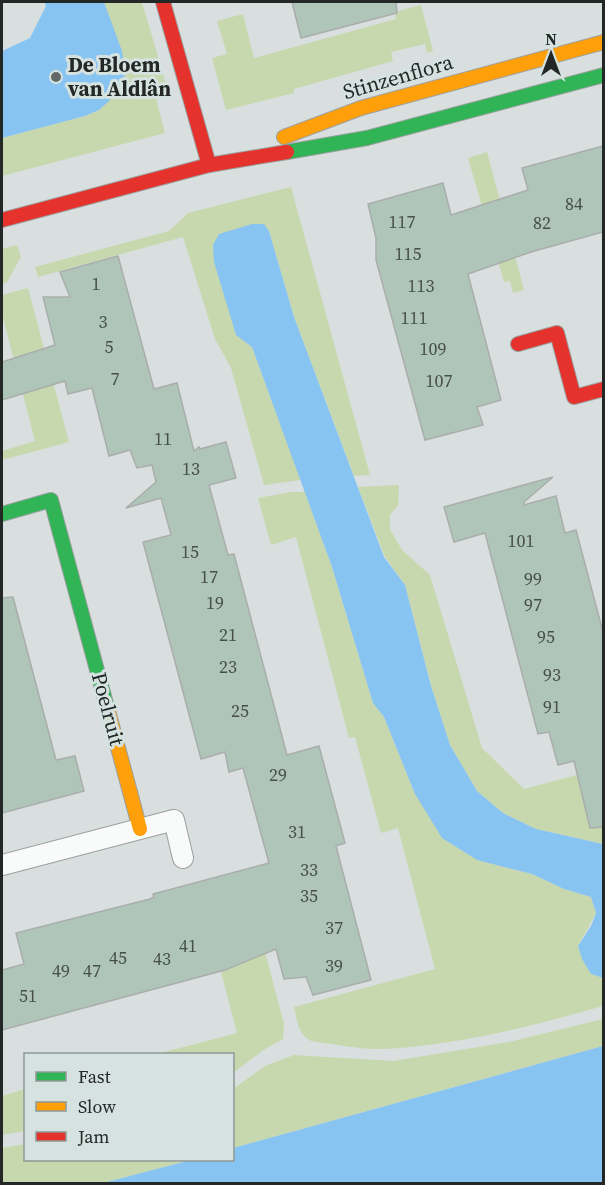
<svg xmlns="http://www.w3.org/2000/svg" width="605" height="1185" viewBox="0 0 605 1185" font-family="'Source Serif 4',serif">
	<rect width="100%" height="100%" fill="#d8dfde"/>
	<g fill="#c7d8ae">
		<polygon points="104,2 142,2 168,91 155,95 165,133 2,176 2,138 85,116 99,110 111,22"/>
		<polygon points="421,5 433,51 427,53 425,44 391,52 393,61 294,89 294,93 226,110 212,58 227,54 217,21 243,14 254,58 396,19 394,12"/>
		<polygon points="487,152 524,290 513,293 510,281 504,282 468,158"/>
		<polygon points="291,187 370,475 354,476 294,317 269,231 236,334 252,347 301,480 264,485 231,368 215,339 183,237 38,277 35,267 169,231 188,213"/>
		<polygon points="17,245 21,257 7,282 2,284 2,249"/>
		<polygon points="28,288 69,442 2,460 2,451 35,441 2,314 2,295"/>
		<polygon points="399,485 398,505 390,515 390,529 402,550 430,575 482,748 524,789 603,768 603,844 536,829 503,813 477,791 450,745 431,686 405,585 385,557 358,487"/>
		<path d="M291,492H305L332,567L373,703L384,717L415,794L477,860L532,874L564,889L591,897L596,913L578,946L591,974L603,978V1006C533,1026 458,1045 384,1049C360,1050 335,1044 311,1041C298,1034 297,1021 294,1007L435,969L398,828L381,833L355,737L349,738L296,537L271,545L258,498Z"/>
		<polygon points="244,872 284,1024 283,1039 265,1049 233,1073 232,1054 157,1054 237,1033 198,885"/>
		<polygon points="603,1019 603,1046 233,1148 233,1089 265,1066 294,1055 393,1061 509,1042"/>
		<polygon points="25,1089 25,1131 2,1135 2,1096"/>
		<polygon points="25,1144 26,1160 191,1160 103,1183 2,1184 2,1148"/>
	</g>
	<g fill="#88c4f2">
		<polygon points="44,2 104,2 122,51 125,74 120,87 110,100 99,110 85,116 2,138 2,51 30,38 46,6"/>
		<polygon points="252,224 264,224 269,231 294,317 384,557 405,585 431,686 450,745 477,791 503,813 536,829 603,844 603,978 591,974 582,959 578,946 591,926 596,913 591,897 564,889 532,874 477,860 442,838 415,794 384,717 373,703 332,567 252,347 236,335 214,262 213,245 219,234"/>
		<polygon points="603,1046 603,1183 103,1183 191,1160 232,1160 233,1148"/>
	</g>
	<g fill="#b0c5b9" stroke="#a9aeac" stroke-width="1.5">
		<polygon points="292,2 396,2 397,13 301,38"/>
		<polygon points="603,146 603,232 531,252 468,274 501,400 477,407 483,425 425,440 376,260 376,238 368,204 443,183 451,215 528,190 522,168"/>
		<polygon points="118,256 154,389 177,383 194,451 199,447 200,449 226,442 236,478 209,485 228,555 234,554 287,755 319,746 345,843 336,846 371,980 313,995 306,977 284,979 276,949 225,970 2,1030 2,970 24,964 16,933 150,899 154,897 153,894 269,863 243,768 229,772 225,752 201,759 143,542 171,535 161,498 126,508 156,482 152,465 137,468 130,450 109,456 92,388 68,394 65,381 2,400 2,362 55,345 43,297 70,297 60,272"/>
		<polygon points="553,477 524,502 524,505 556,496 565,533 576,530 603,632 603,827 590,828 574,761 558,765 549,732 538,734 485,533 454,542 444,507"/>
		<polygon points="13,597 56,760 75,756 84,791 2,813 2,598"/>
	</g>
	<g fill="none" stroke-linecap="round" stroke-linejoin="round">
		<g stroke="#9ba09f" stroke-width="22">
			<polyline id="lane" points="2,865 174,820 183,858"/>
		</g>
		<g stroke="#9ba09f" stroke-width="16">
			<g id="fast">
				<polyline points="287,152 367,138 604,75"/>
				<polyline points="2,514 51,500 107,707"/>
			</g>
		</g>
		<g stroke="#9ba09f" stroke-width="16">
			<g id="slow">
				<polyline points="284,137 361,108 604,42"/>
				<polyline points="107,707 140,829"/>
			</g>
		</g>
		<g stroke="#9ba09f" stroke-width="16">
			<g id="jam">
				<polyline points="163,2 209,165"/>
				<polyline points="2,220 209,165 287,152"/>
				<polyline points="518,344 557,333 574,397 604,389"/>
			</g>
		</g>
		<use href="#lane" stroke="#f9fafa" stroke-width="20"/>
		<use href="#fast" stroke="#30b455" stroke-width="14"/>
		<use href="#slow" stroke="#ff9f0a" stroke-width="14"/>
		<use href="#jam" stroke="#e5322d" stroke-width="14"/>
	</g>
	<circle fill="#626867" stroke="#d5e2e0" stroke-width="2" cx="56" cy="77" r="6"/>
	<g text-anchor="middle" stroke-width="6" stroke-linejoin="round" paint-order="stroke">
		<g font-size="18" fill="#464f4c">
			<text x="574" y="210">84</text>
			<text x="402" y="228">117</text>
			<text x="542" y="229">82</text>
			<text x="408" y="260">115</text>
			<text x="96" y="290">1</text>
			<text x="421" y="292">113</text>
			<text x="414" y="324">111</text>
			<text x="103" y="328">3</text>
			<text x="109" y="353">5</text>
			<text x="433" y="355">109</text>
			<text x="115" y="385">7</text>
			<text x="439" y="387">107</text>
			<text x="163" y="445">11</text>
			<text x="191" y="475">13</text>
			<text x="521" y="547">101</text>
			<text x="190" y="558">15</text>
			<text x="209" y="583">17</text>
			<text x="533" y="585">99</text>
			<text x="215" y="609">19</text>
			<text x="533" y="611">97</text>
			<text x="228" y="641">21</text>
			<text x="546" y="643">95</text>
			<text x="228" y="673">23</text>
			<text x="552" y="681">93</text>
			<text x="552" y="713">91</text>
			<text x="240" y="717">25</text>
			<text x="278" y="781">29</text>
			<text x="297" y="838">31</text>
			<text x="309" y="876">33</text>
			<text x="309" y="902">35</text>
			<text x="334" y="934">37</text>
			<text x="188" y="952">41</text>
			<text x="118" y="964">45</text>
			<text x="162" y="965">43</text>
			<text x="334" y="972">39</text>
			<text x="61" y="977">49</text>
			<text x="92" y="977">47</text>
			<text x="28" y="1002">51</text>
		</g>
		<g font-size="21" font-weight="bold" fill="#232827" stroke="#d5e2e0" text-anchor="start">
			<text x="68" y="72">De Bloem<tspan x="68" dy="24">van Aldlân</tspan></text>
		</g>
		<g font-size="21" fill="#232827" stroke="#d5e2e0">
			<text transform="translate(398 77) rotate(-16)" y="7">Stinzenflora</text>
			<text transform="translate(108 709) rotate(75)" y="7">Poelruit</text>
		</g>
	</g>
	<rect width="605" height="1185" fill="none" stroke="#232827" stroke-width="6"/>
	<rect x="24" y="1053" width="210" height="108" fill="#d5e2e0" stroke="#8e9896" stroke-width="1.5"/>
	<rect x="36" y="1072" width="30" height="9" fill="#30b455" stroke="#8e9896" stroke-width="1.5"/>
	<text x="78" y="1083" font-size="18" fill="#232827">Fast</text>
	<rect x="36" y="1102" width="30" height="9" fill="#ff9f0a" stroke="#8e9896" stroke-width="1.5"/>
	<text x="78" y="1113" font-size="18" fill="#232827">Slow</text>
	<rect x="36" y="1132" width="30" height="9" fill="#e5322d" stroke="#8e9896" stroke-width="1.5"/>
	<text x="78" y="1143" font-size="18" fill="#232827">Jam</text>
	<g transform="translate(551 54)" stroke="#d5e2e0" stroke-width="4.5" paint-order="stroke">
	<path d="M0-4.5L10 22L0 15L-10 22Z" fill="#232827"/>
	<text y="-9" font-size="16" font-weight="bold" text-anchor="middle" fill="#232827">N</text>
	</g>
</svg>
